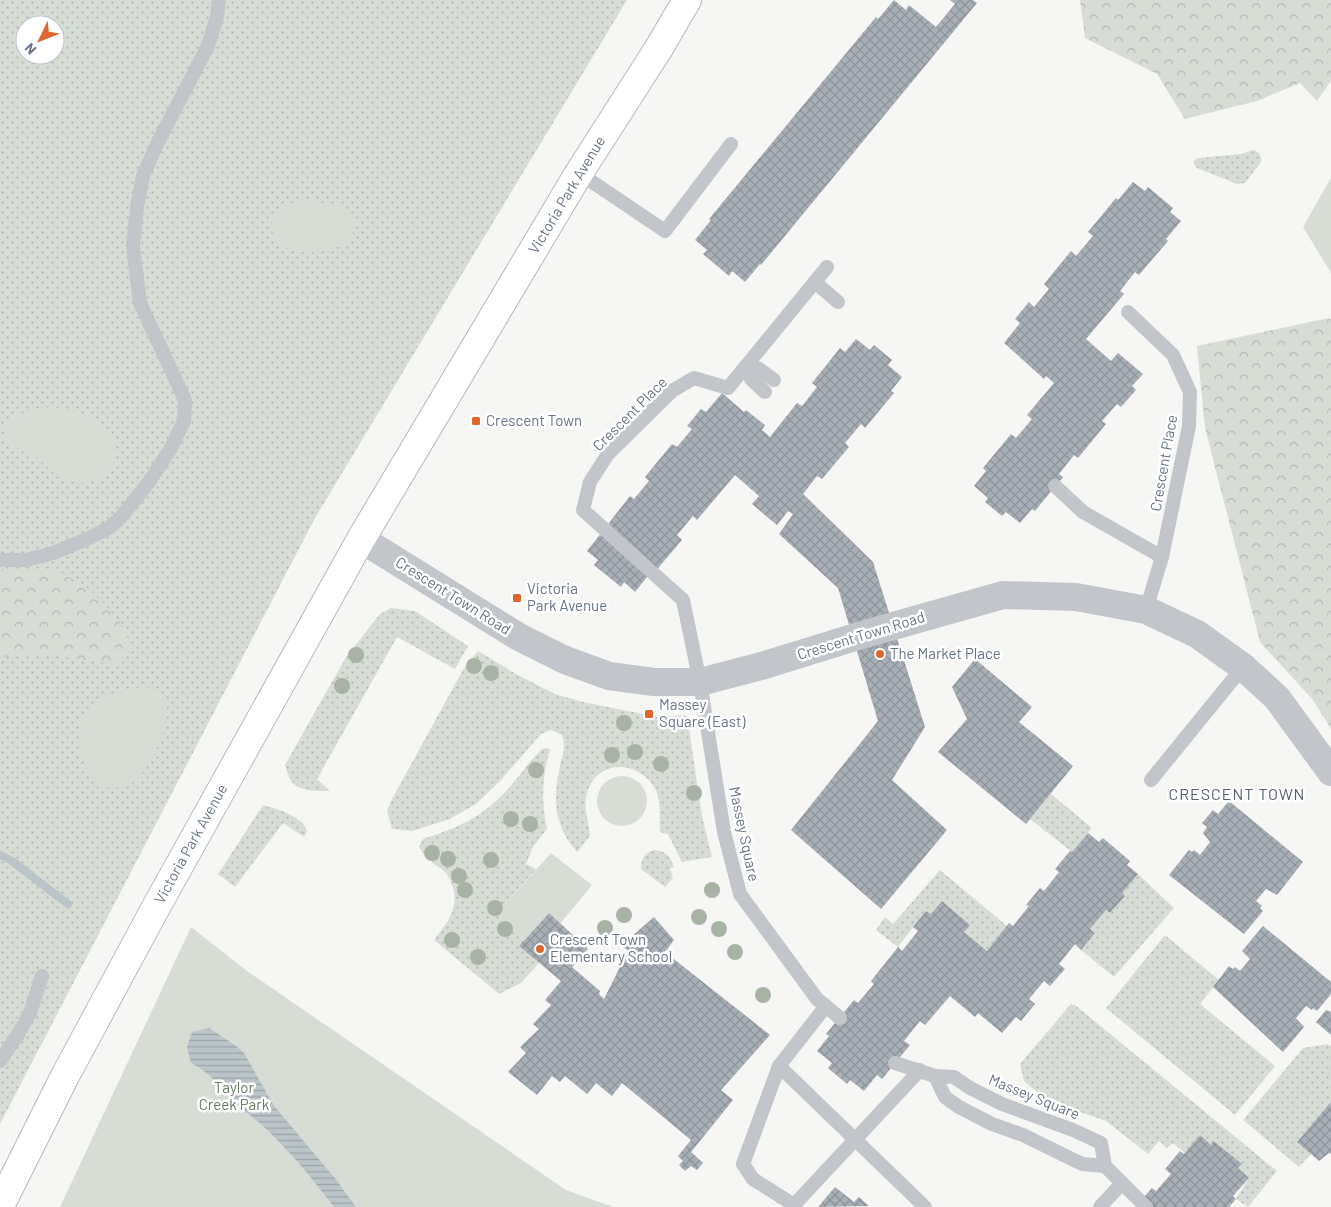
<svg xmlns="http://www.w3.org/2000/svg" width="1331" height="1207" viewBox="0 0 1331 1207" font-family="Barlow,sans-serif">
	<defs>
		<pattern id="grass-dots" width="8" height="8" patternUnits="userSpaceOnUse" patternTransform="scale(1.25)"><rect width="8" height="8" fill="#d7ddd5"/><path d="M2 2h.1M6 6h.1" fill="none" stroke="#b2b8b2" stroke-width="1.8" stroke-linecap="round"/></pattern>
		<pattern id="forest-crowns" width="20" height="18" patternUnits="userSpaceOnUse" patternTransform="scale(1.25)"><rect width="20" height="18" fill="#d7ddd5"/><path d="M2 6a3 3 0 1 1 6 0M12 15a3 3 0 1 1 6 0" fill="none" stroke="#b2b8b2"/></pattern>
		<pattern id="water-rules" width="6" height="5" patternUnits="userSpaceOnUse" patternTransform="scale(1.25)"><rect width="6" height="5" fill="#bac4c9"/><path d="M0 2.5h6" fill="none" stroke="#9ba4a9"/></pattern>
		<pattern id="building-cross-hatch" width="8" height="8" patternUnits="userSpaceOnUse" patternTransform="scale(1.25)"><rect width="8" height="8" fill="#a9afb6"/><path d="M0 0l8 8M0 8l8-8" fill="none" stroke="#8d939a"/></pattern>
	</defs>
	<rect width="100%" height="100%" fill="#f6f7f4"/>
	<g fill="url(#grass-dots)" fill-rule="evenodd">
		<path d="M0,0H627L315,518L0,1124ZM25,25H55V55H25Z"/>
		<polygon points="1253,150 1258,152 1261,157 1261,162 1245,183 1237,184 1197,168 1194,164 1194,160 1198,158 1241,154"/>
		<path d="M391,608L415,611L468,646L455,669L397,637L317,779L330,791C317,791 299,792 291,781C288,777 287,769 285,765L346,657L380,614Z"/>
		<path d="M478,651L516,674L555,694L583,702L658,717L687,715L702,816L712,857L682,862L668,834L660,832C659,817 662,799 654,787C635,757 592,761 586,798C584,807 589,825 590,836L577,852C553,824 553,800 560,765C563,753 566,748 562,735L551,730L541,734L500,781L476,804L450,819L412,831L392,829L387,811L392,799L464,668Z"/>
		<path d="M544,748L550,749C542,778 541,800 547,829L533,847L526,864L536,869L496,914L525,939L520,946L539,963L521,983L499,994L434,940C446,924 459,910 453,888C451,882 449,876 444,871C434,863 425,858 419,847L423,839C463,826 485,816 513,783C523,772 532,757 544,748Z"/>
		<polygon points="1051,794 1092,828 1072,852 1030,819"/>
		<path d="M263,805C277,809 303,816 307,831L304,837L283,823L235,887L218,874Z"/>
		<path d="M654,850C666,851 670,856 674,867L670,868L673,878L665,887L641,869C641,859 644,853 654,850Z"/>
		<polygon points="940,870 1007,926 987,951 964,932 970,925 942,901 931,914 926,911 898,947 876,930 885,917 893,924"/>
		<polygon points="1138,874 1174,908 1114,977 1081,950 1094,933 1090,929 1106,910 1110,913 1124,896 1122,893"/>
		<polygon points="1165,935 1219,980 1200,1004 1275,1066 1235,1115 1106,1008"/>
		<polygon points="1071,1004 1075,1005 1277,1171 1248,1207 1236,1199 1249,1178 1238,1168 1241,1164 1215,1141 1211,1145 1200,1135 1185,1153 1173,1143 1167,1148 1159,1141 1148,1154 1106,1121 1046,1100 1024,1081 1020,1064"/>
		<polygon points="1328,1044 1331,1046 1331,1102 1298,1142 1311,1154 1299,1167 1243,1120 1303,1048"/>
	</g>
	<g fill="url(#forest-crowns)">
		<polygon points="1080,0 1331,0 1331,81 1317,101 1300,83 1257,101 1185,119 1157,74 1085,38"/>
		<polygon points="1329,318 1331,320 1331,729 1313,700 1260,642 1205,428 1197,346"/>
		<polygon points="0,569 31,571 58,570 90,590 106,606 124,628 132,648 121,664 107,663 44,654 0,657"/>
	</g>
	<g fill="#d7ddd5">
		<polygon points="1331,178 1331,273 1303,227"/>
		<path d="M295,202C312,201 358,201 354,228C353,236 347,243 340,246C324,253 300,255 284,247C279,245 276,241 274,236C266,219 281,209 295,202Z"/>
		<path d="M50,407C69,409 101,418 112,435C115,439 116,445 116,450C117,473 91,488 70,481C51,475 50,467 36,457C25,448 7,449 4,432C10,413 33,409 50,407Z"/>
		<path d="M142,687C191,687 156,760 138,778C131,784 122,788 114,788C84,790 73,735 85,714C94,699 125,689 142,687Z"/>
		<circle cx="622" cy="801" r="25"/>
		<polygon points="551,853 592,885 560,924 549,913 525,939 496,914"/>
		<polygon points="191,927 247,971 566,1190 613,1207 60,1207"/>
	</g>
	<path fill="url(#water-rules)" d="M209,1028L235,1045L244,1053L274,1106L334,1177L356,1207H334C312,1178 290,1151 263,1126C257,1120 249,1115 242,1109C225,1093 213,1074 191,1063L187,1047L192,1032Z"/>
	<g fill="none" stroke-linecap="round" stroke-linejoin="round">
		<polyline stroke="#bac4c9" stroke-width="8" points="0,855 12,861 68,904"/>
	</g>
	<g fill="url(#building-cross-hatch)">
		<polygon points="894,0 906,10 909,5 936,27 955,4 950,0 973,0 977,3 761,265 760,264 745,282 732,271 729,276 703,254 707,250 695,240 711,220 709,219 876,17 878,19"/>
		<polygon points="1133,182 1145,191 1148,187 1173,208 1170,212 1181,221 1166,239 1168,241 1139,275 1135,272 1120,291 1124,294 1086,339 1111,361 1118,353 1143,374 1132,386 1136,390 1121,407 1117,404 1102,421 1106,424 1078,458 1074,455 1059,474 1063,477 1035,511 1032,509 1020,523 1006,512 1002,516 985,502 988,498 974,486 986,471 983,468 1011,434 1016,438 1032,419 1027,415 1054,383 1046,376 1044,379 1004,343 1020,323 1015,319 1029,302 1034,307 1049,289 1044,284 1071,251 1076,256 1093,236 1088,232 1116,198 1118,200"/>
		<polygon points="856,339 870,350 874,345 892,360 888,365 902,377 891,391 894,393 865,428 861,424 845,443 849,447 822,479 817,476 803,494 873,562 925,727 892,780 947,830 881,909 791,830 878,721 838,588 779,534 793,514 788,511 777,525 752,504 759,496 735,475 697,520 693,516 677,535 682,540 653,574 651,572 635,592 624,582 621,587 594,565 598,560 587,551 630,496 634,499 649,481 645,477 672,444 677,447 692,429 687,426 701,409 706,412 722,393 744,412 746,410 765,425 762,430 770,437 797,403 802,406 817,387 812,383 840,348 845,352"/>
		<polygon points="975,659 1032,707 1019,722 1073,766 1026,824 938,752 967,719 952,687"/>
		<polygon points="1229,801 1303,862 1277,895 1266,889 1256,901 1262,906 1260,908 1263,911 1244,934 1169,875 1189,850 1192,852 1194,850 1200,855 1210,842 1203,833 1207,827 1202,823 1213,810 1218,814"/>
		<polygon points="1088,833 1099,842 1103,838 1130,861 1127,865 1138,874 1122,893 1125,896 1110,913 1106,910 1090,929 1095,933 1081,950 1075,944 1059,964 1065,969 1050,986 1044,981 1029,999 1035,1004 1021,1021 1016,1017 1002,1033 978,1013 975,1017 950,996 925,1025 920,1021 904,1041 910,1045 882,1079 877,1075 864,1091 850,1080 847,1084 828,1068 832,1063 817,1051 829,1036 826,1034 854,1000 858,1003 874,984 871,981 898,947 902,951 918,931 913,927 926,911 931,914 942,901 970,925 964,932 987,951 1009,923 1013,926 1029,906 1026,905 1040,888 1044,891 1059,872 1055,869 1070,851 1072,852"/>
		<polygon points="549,913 588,949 572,967 600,991 599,994 604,999 628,951 622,945 654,917 674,940 665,952 770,1035 721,1090 733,1100 691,1152 703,1163 697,1170 691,1166 685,1171 679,1165 683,1161 678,1156 691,1140 622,1083 612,1096 596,1083 587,1094 565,1076 560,1082 552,1076 537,1095 508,1072 526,1053 520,1047 539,1029 533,1024 551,1005 545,1000 561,981 519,946"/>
		<polygon points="1263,926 1331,982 1331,994 1317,1011 1313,1008 1312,1010 1306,1006 1296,1018 1304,1027 1283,1052 1213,987 1229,966 1233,969 1235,967 1240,971 1250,959 1242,951"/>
		<polygon points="1326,1010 1331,1012 1331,1035 1316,1022"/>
		<polygon points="1331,1102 1331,1154 1329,1153 1319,1161 1297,1142"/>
		<polygon points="1200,1135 1211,1145 1214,1141 1242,1164 1238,1168 1249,1178 1233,1196 1236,1199 1229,1207 1139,1207 1137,1205 1152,1188 1156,1191 1171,1174 1165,1169 1180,1151 1184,1154"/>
		<polygon points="835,1187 854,1202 859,1197 869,1206 818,1207"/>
	</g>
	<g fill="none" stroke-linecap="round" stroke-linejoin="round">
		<g stroke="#b5b9be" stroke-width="30">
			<polyline id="secondary" points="0,1206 65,1076 155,909 361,539 579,173 659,48"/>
		</g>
		<g stroke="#b5b9bd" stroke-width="30">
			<polyline id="primary" points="659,48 687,0"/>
		</g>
		<g stroke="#c2c5c9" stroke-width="14">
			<polyline points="579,173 665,231 731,144"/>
			<polyline points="827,267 728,388 694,378 672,391 608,454 590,482 583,510 683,600 700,682 724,832 740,894 817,999 840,1018"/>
			<polyline points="815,282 838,302"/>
			<polyline points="1128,312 1173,355 1190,392 1189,426 1162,557 1146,610"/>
			<polyline points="765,392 751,379 753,373 759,369 774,380"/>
			<polyline points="1055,486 1083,512 1162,557"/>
			<polyline points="0,560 26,560 53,553 87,539 109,528 122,516 149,482 171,448 184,421 185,400 140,303 133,246 137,207 143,176 159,140 208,46 217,17 219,0"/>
			<polyline points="1151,780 1243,667"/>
			<polyline points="826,1006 779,1066 743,1164 753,1179 794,1205 920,1070"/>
			<polyline points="0,1061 19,1033 30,1013 42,976"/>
			<polyline points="895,1063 935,1076 954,1077 970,1088 1002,1104 1073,1130 1101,1143 1105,1166 1146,1207"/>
			<polyline points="779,1066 925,1207"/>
			<polyline points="935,1076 945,1097 959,1107 992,1124 1023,1135 1082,1164 1105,1166"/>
			<polyline points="1100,1207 1122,1183"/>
		</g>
		<polyline stroke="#c2c5c9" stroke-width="28" points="361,539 519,637 565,660 609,676 654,682 700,682 765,665 865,634 1003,595 1076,597 1146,610 1197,634 1243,667 1277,698 1331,772"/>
		<use href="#secondary" stroke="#fff" stroke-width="28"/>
		<use href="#primary" stroke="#fff" stroke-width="28"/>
	</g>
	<g fill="#a8b3a5">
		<circle cx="356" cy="655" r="8"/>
		<circle cx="474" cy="666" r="8"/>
		<circle cx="491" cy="673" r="8"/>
		<circle cx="342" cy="686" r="8"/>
		<circle cx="624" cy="723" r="8"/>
		<circle cx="635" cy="752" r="8"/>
		<circle cx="612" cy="755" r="8"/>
		<circle cx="661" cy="764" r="8"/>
		<circle cx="536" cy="770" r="8"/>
		<circle cx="694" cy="793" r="8"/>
		<circle cx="511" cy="819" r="8"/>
		<circle cx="530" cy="824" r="8"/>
		<circle cx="432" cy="853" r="8"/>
		<circle cx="448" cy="859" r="8"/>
		<circle cx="491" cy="860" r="8"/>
		<circle cx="459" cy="876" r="8"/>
		<circle cx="465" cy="890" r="8"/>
		<circle cx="712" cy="890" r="8"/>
		<circle cx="495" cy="908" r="8"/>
		<circle cx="624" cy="915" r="8"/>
		<circle cx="699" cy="917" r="8"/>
		<circle cx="605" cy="928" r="8"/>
		<circle cx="505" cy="929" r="8"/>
		<circle cx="719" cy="929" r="8"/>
		<circle cx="452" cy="940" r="8"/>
		<circle cx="735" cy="952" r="8"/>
		<circle cx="478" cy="957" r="8"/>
		<circle cx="763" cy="995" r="8"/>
	</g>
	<g fill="#dd672d" stroke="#fff" stroke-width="2">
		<rect x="471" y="416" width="10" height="10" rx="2.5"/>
		<rect x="512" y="593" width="10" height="10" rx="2.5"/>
		<circle cx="880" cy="654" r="5"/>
		<rect x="644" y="709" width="10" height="10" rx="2.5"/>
		<circle cx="540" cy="949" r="5"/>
	</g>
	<g text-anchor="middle" stroke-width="5" stroke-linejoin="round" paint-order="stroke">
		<g font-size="15" fill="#677484" stroke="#fff">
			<text transform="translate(567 195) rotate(-59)" y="5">Victoria Park Avenue</text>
			<text transform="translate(630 414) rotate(-45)" y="5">Crescent Place</text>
			<text transform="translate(1164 463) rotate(-80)" y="5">Crescent Place</text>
			<text transform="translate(453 596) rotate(32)" y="5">Crescent Town Road</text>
			<text transform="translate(861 636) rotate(-17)" y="5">Crescent Town Road</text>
			<text transform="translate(744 834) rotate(78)" y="5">Massey Square</text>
			<text transform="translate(191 844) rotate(-61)" y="5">Victoria Park Avenue</text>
			<text transform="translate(1034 1097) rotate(22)" y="5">Massey Square</text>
		</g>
		<g font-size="15" fill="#677484" stroke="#fff" text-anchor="start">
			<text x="486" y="426">Crescent Town</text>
			<text x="527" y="594">Victoria<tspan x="527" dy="17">Park Avenue</tspan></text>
			<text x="890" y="659">The Market Place</text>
			<text x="659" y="710">Massey<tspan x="659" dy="17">Square (East)</tspan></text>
			<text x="550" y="945">Crescent Town<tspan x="550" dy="17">Elementary School</tspan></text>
		</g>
		<g font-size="15" fill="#687b65" stroke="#fff">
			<text x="234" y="1093">Taylor<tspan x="234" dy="17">Creek Park</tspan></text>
		</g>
		<g font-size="16" letter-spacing="1" fill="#545e69" stroke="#fff">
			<text x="1237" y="800">CRESCENT TOWN</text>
		</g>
	</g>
	<g transform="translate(40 40) rotate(227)"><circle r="24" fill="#ffffff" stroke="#c2c7ce"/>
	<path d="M0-4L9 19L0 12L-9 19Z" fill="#dd672d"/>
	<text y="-8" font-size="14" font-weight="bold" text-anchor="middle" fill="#677484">N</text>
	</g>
</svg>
